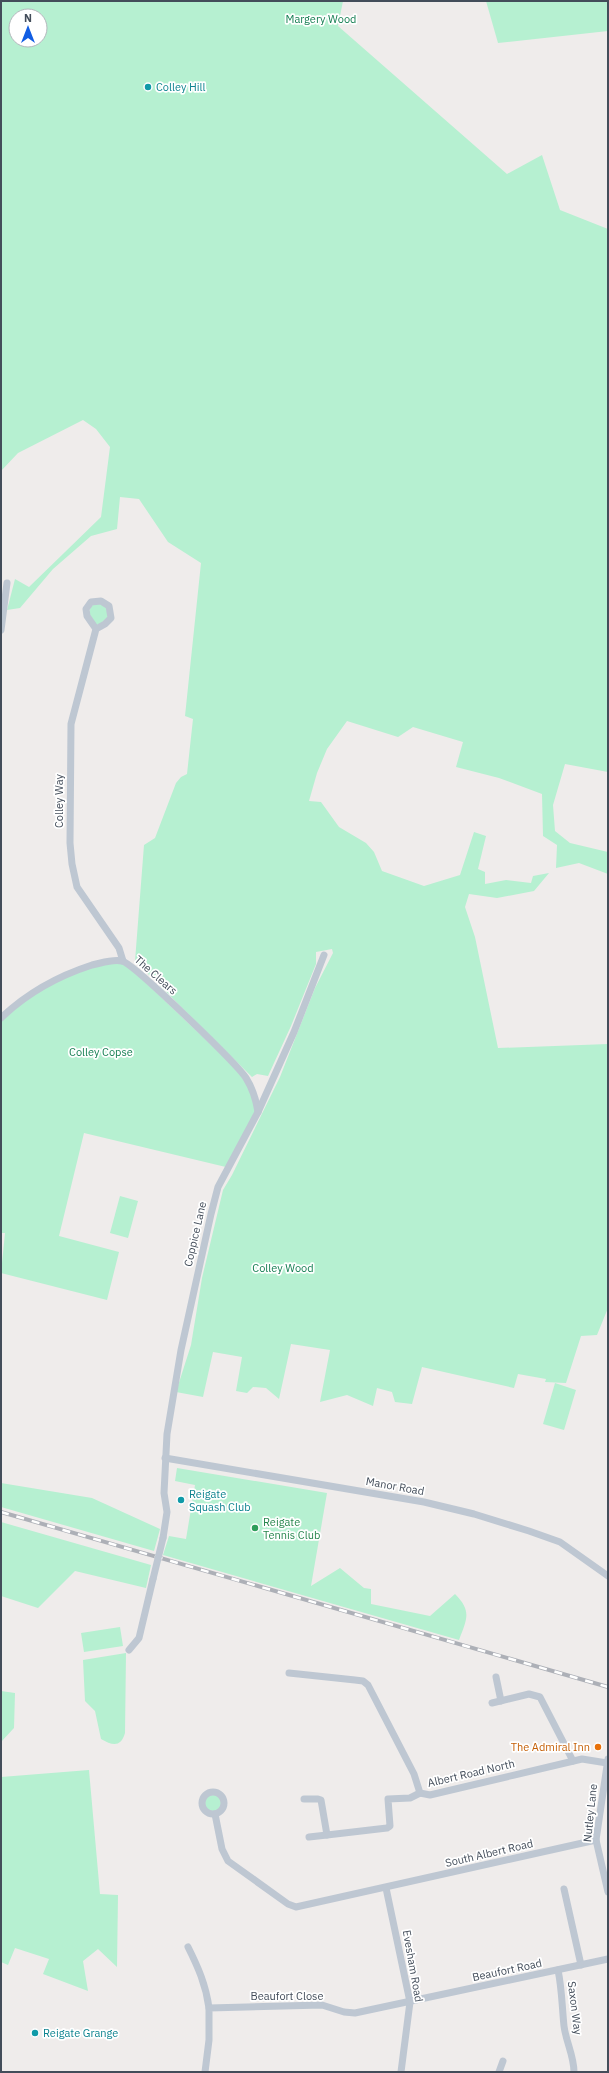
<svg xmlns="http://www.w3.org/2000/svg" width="609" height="2073" viewBox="0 0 609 2073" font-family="'IBM Plex Sans',sans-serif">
	<rect width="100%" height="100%" fill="#efeceb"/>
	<g fill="#b6f0d1" fill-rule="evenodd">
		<path d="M1,1H343L338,26L507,174L542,155L560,210L608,229V772L565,764L553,805L555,831L570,843L608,852V874L579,863L556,868L557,845L543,836L542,794L499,778L456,767L463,742L413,727L398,737L347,721L327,749L317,773L309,801L321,802L339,827L366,843L374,852L382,871L424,886L460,875L474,832L486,836L478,869L485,872V884L506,880L531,883L533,876L549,873L534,891L497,898L469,894L465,907L475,937L498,1048L608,1044V1308L597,1335L581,1336L566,1383L545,1382L546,1379L518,1374L514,1388L422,1367L412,1404L395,1402L392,1392L377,1388L373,1406L347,1395L320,1402L330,1350L291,1344L279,1399L266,1388L253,1387L247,1393L236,1391L242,1357L213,1352L203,1397L176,1392L191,1345L202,1278L223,1190L232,1175L280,1077L315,988L333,953L332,949L316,952V964L291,1026L268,1076L257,1074L252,1077L135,961L144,845L155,838L176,783L181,777L187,774L193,719L185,716L201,563L168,542L139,499L120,497L117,529L91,536L53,569L20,608L7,610L15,579L29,587L101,517L110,447L96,429L83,420L18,453L1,471ZM16,16H40V40H16Z"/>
		<polygon points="486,1 608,1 608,31 498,43"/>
		<polygon points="97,603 106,606 108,617 99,625 95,624 89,613 91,606"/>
		<polygon points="123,961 245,1077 258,1112 230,1168 84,1133 59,1236 119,1252 107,1300 1,1273 5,1233 1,1233 1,1018 20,1002 78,970"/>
		<polygon points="120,1196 138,1201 128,1238 110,1233"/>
		<polygon points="555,1383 576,1390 564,1430 543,1424"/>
		<path d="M177,1468L327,1493L311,1586L340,1568L364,1588L371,1589V1604L430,1616L455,1594C472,1611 467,1619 459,1640L163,1555L169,1536L186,1539L195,1485L175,1481Z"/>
		<polygon points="1,1483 92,1498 160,1529 154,1551 1,1507"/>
		<polygon points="1,1522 151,1565 146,1588 75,1571 38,1608 1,1596"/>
		<polygon points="120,1627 123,1646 84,1652 81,1633"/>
		<path d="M126,1653L125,1733C121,1747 113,1746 101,1739L95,1711L85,1701L83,1660Z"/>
		<polygon points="1,1691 15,1693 14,1728 1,1742"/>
		<polygon points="89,1770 100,1894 118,1895 117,1967 98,1949 83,1961 88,1991 43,1974 49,1959 15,1948 8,1965 1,1962 1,1777"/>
		<circle cx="213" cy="1803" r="8"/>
	</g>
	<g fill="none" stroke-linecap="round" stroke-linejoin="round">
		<g stroke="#bec7d2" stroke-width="7">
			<polyline points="96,629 87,616 86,609 91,602 101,601 109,606 111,618 105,624 96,629 71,724 70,843 72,864 77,887 119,948 123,961"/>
			<polyline points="1,630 7,583"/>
			<path d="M1,1018C27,993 58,976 92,965C102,963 112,959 122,961C133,963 237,1064 246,1078C253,1089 256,1099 258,1112"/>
			<polyline points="165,1458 424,1502 474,1514 529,1531 560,1542 608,1576"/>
			<polyline points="163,1538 167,1512 164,1493 167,1434 181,1350 211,1214 218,1187 258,1112 294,1032 324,955"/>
			<polyline points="129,1650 139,1638 153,1579"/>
			<polyline points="289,1673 355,1680 363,1681 368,1685 414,1774 420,1793 430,1795 582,1759 607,1763"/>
			<polyline points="496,1677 501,1701"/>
			<polyline points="492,1703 529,1694 540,1697 573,1761"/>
			<polyline points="608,1759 596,1840 608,1892"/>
			<circle cx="213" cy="1803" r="11"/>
			<polyline points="304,1799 318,1799 321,1800 327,1835 387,1828 390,1826 388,1799 410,1798 420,1793"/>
			<polyline points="215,1814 222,1849 228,1861 288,1904 296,1907 596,1840"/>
			<polyline points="309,1837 327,1835"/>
			<polyline points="386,1888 410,2002 401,2072"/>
			<polyline points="564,1889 581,1965"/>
			<path d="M188,1947C198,1967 206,1985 209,2008"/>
			<path d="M558,1970C562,1989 562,2007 564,2026C566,2042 574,2056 574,2072"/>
			<polyline points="205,2072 209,2040 209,2008 322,2005 344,2012 355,2013 608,1959"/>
			<polyline points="499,2072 503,2061"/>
		</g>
		<g stroke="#adb0b7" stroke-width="4">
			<polyline id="rail" points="1,1512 608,1687"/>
		</g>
		<use href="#rail" stroke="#fff" stroke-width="2.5" stroke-dasharray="8" stroke-linecap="butt"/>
		<polyline stroke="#bec7d2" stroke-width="7" points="153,1579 163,1538"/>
	</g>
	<g fill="#0f9aa8" stroke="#fff" stroke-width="1.5">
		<circle cx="148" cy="87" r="4"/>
		<circle cx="181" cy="1500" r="4"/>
		<circle cx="35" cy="2033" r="4"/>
	</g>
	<circle fill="#2e9e5b" stroke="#fff" stroke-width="1.5" cx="255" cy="1528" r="4"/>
	<circle fill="#e8710a" stroke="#fff" stroke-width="1.5" cx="598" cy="1747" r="4"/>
	<g text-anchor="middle" stroke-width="3.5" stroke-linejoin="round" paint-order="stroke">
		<g font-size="11" fill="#127d50" stroke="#fff">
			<text x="321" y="23">Margery Wood</text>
			<text x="101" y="1056">Colley Copse</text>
			<text x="283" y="1272">Colley Wood</text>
		</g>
		<g font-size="11" fill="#0d838f" stroke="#fff" text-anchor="start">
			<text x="156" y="91">Colley Hill</text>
			<text x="189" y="1498">Reigate<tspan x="189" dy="13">Squash Club</tspan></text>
			<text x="43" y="2037">Reigate Grange</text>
		</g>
		<g font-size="11" fill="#434d5a" stroke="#fff">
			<text transform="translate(59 801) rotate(-90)" y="4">Colley Way</text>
			<text transform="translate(156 975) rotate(41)" y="4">The Clears</text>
			<text transform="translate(195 1234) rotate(-77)" y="4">Coppice Lane</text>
			<text transform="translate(395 1486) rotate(10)" y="4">Manor Road</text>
			<text transform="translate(471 1773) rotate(-13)" y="4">Albert Road North</text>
			<text transform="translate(590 1813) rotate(-84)" y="4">Nutley Lane</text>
			<text transform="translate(489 1853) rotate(-13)" y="4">South Albert Road</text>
			<text transform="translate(413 1966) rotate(80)" y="4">Evesham Road</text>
			<text transform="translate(507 1970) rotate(-12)" y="4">Beaufort Road</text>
			<text x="287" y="2000">Beaufort Close</text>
			<text transform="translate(575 2008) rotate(83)" y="4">Saxon Way</text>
		</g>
		<g font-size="11" fill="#27864d" stroke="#fff" text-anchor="start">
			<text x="263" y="1526">Reigate<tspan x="263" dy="13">Tennis Club</tspan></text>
		</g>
		<g font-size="11" fill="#c56008" stroke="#fff" text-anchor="end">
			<text x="590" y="1751">The Admiral Inn</text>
		</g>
	</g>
	<rect width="609" height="2073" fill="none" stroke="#434d5a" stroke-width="4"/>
	<g transform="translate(28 28)"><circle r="19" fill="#ffffff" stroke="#b4b8bd"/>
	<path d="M0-3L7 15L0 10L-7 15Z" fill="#115de3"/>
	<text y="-6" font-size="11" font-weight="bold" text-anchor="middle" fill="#434d5a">N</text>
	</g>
</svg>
